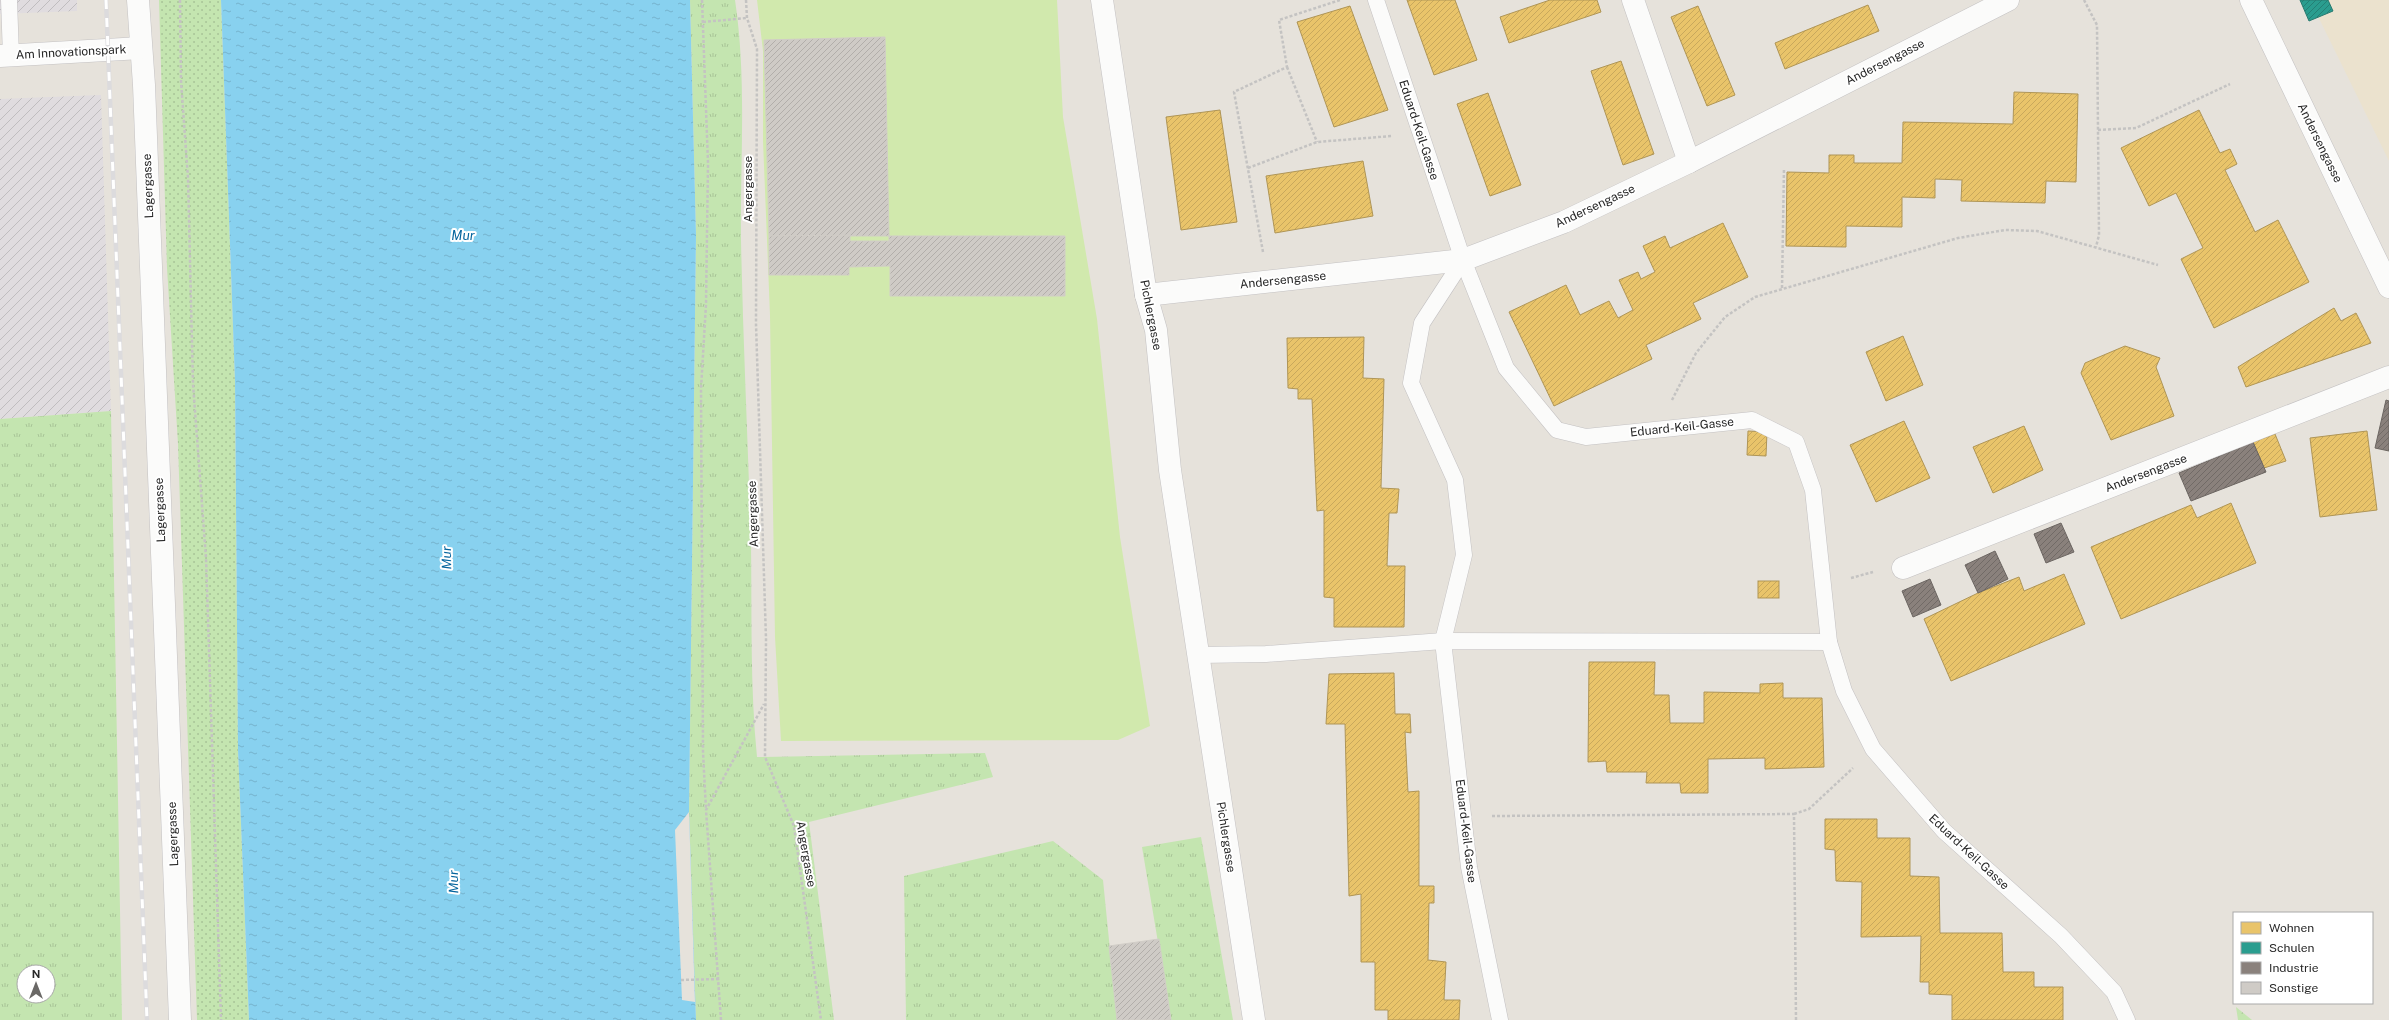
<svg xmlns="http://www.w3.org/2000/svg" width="2389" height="1020" viewBox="0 0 2389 1020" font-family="'Public Sans',sans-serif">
	<defs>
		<pattern id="industrial-furrows" width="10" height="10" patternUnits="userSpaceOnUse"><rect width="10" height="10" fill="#e0dcdf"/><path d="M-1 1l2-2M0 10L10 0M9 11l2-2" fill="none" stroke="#c0bdbf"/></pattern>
		<pattern id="grass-tufts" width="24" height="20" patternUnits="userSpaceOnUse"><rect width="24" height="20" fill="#c4e5b0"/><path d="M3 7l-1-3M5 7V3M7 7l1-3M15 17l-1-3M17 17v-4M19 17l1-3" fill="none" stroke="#a8c497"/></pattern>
		<pattern id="forest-crowns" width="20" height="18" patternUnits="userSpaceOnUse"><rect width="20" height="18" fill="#c4e5b0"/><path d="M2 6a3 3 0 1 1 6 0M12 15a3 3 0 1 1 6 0" fill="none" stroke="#a8c497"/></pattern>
		<pattern id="park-dots" width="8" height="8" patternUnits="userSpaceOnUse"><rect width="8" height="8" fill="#c4e5b0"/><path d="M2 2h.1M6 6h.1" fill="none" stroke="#a8c497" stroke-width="1.8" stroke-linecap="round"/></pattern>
		<pattern id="water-ripples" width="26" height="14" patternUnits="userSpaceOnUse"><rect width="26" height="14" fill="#88d1ef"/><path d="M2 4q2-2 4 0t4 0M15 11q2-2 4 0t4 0" fill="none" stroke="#75b3cd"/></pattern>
		<pattern id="homes-hatch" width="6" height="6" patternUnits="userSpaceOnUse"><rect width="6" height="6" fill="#e9c46a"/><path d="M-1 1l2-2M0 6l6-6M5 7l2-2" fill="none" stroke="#c8a85c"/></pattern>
		<pattern id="schools-hatch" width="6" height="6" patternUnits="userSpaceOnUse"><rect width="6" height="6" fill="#2a9d8f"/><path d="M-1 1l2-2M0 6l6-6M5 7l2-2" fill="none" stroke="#248075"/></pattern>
		<pattern id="industry-hatch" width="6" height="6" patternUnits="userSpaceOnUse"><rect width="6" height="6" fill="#8a817c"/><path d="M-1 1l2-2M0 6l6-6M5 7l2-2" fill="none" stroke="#716a66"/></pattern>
		<pattern id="building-hatch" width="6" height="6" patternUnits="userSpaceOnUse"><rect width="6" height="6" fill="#cfcbc6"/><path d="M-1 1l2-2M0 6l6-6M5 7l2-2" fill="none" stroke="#b2aeaa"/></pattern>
	</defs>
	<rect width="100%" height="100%" fill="#e6e2db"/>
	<g fill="url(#industrial-furrows)">
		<polygon points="0,0 77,0 77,11 0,14"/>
		<polygon points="101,95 111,411 0,419 0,99"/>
	</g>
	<polygon fill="#ebe2ce" points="2310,0 2389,0 2389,161"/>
	<g fill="url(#grass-tufts)" fill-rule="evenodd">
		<path d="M690,0H735C747,80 740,160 741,240C743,341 748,443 751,544C752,615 750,686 757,757L985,753L993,777L809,822L834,1020H696L689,812L696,235Z"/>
		<path d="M111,411L122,1020H0V419ZM24,972H48V996H24Z"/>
		<polygon points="1201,837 1233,1020 1171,1020 1142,847"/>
		<polygon points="1053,841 1103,880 1117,1020 906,1020 904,876"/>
	</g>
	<polygon fill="url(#forest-crowns)" points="2236,1007 2252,1020 2238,1020"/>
	<polygon fill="url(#park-dots)" points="159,0 221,0 235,381 238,750 249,1020 197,1020 178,444 167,268"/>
	<polygon fill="#d1e9ad" points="757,0 1057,0 1063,117 1097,319 1120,537 1150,726 1118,740 781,741 775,637 770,315 763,141 763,51"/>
	<polygon fill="url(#water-ripples)" points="221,0 690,0 696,235 689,812 696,1020 249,1020 238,750 235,381"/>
	<polygon fill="#e6e2db" points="689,812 695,1002 682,1000 675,830"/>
	<g fill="url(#homes-hatch)" stroke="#af9556">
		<polygon points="1407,0 1455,0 1477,60 1434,75"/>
		<polygon points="1550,0 1597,0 1601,12 1509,43 1500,17"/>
		<polygon points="1868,5 1879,31 1785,69 1775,43"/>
		<polygon points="1350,6 1388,110 1334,127 1297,22"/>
		<polygon points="1698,6 1735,95 1707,106 1671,17"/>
		<polygon points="1621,61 1654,154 1623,165 1591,71"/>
		<polygon points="2014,92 2078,94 2076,182 2046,181 2045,203 1961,201 1962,180 1935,179 1935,198 1902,197 1902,227 1846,226 1846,247 1786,246 1787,172 1829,173 1829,155 1854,155 1854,163 1902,163 1903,122 2013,124"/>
		<polygon points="1488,93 1521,185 1490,196 1457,104"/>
		<polygon points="1220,110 1237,222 1181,230 1166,117"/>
		<polygon points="2199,110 2220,153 2230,149 2237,164 2225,170 2255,232 2278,220 2309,282 2214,328 2181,259 2203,248 2176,193 2149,206 2121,148"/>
		<polygon points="1363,161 1373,216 1275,233 1266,176"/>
		<polygon points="1723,223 1748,277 1693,303 1701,319 1646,345 1652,359 1554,406 1509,312 1566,285 1580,315 1609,301 1618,318 1633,310 1619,280 1638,272 1641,279 1655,272 1643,246 1665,236 1670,248"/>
		<polygon points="2334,308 2341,321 2356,313 2371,343 2246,387 2238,367"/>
		<polygon points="1903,336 1923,385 1886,401 1866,352"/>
		<polygon points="1364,337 1363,378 1384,379 1381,488 1399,489 1397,513 1389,513 1387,566 1405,566 1404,627 1334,627 1334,598 1324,597 1324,510 1317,511 1312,399 1298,399 1298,389 1288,388 1287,338"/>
		<polygon points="2125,346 2160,358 2156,367 2174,416 2111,440 2081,373 2085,363"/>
		<polygon points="1904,421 1930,478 1876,502 1850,445"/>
		<polygon points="2024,426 2043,470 1993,493 1973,447"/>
		<polygon points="1748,431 1767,432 1766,456 1747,455"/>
		<polygon points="2367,431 2377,510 2320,517 2310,438"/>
		<polygon points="2275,434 2286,461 2264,468 2253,442"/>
		<polygon points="2231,503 2256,563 2121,619 2091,547 2191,505 2197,518"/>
		<polygon points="2064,574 2085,624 1951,681 1924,619 1978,593 2019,577 2024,591"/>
		<rect x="1758" y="581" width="21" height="17"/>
		<polygon points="1589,662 1655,662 1654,695 1669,695 1670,723 1704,723 1704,692 1760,693 1760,684 1783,683 1783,698 1822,698 1824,767 1765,769 1765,758 1708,759 1708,793 1681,793 1680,783 1646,783 1647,772 1607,772 1606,761 1588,762"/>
		<polygon points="1394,673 1395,714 1410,714 1411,733 1405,732 1408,792 1419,791 1419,886 1434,886 1434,903 1429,903 1428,960 1446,962 1444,1000 1460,1000 1459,1020 1388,1020 1388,1010 1375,1010 1375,962 1361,962 1361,894 1349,896 1345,724 1326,724 1329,674"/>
		<polygon points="1825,819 1877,819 1877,838 1910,838 1910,876 1939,877 1940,933 2002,933 2003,972 2034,972 2034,987 2063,987 2063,1020 1952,1020 1952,995 1929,994 1929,982 1920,982 1921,936 1861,937 1862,882 1836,881 1835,850 1825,849"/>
	</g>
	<polygon fill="url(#schools-hatch)" stroke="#297a70" points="2300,0 2328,0 2333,11 2309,21"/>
	<g fill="url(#industry-hatch)" stroke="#6c6662">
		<polygon points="2386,400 2389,401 2389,451 2375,448"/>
		<polygon points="2253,442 2266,472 2191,501 2179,473"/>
		<polygon points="2061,523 2074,552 2046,563 2034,534"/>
		<polygon points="1995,551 2008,579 1978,593 1965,565"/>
		<polygon points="1930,579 1941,605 1913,617 1902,591"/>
	</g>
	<g fill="url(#building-hatch)" stroke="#d1cdc7">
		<polygon points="885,37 889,236 769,236 764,40"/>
		<polygon points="850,235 850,241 889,241 889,236 1065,236 1065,296 890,296 890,266 849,267 849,275 769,275 769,236"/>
		<polygon points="1159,939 1171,1020 1117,1020 1109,946"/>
	</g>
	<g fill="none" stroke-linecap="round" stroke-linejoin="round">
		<g stroke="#c3c1c2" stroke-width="17">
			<g id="service">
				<polyline points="9,0 11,56"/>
				<polyline points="1376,0 1463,260 1506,368 1557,430 1586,437 1752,420 1796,442 1813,490 1829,642"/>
				<polyline points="1463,260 1422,323 1411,383 1455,480 1464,555 1443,641 1469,867 1500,1020"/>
				<polyline points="1198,655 1266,654 1443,641 1829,642 1844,691 1873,749 1944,831 2061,936 2114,992 2127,1020"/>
			</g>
		</g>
		<g stroke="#c3c1c2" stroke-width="23">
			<g id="minor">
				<polyline points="138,0 144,85 180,1020"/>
				<polyline points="1102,0 1146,295 1156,330 1170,470 1254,1020"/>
				<polyline points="1633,0 1689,162"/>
				<polyline points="2251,0 2389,287"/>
				<polyline points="0,56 141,48"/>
				<polyline points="1146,295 1463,260 1564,222 1689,162 2008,0"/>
				<polyline points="1903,568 2389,377"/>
			</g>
		</g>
		<g stroke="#c4c3c2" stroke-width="2.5" stroke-dasharray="3 2" stroke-linecap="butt">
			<polyline points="180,0 181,81 188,178 193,384 206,558 221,1020"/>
			<polyline points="702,0 708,163 706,304 701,389 703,752 706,810"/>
			<polyline points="746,0 747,18 757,49 756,324 766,639 765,757 794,826 821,1020"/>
			<polyline points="2084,0 2097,25 2099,235 2096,247"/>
			<polyline points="703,22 747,18"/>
			<polyline points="1287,67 1317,142"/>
			<polyline points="2098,130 2136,128 2230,84"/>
			<polyline points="1248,168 1317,142 1392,136"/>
			<polyline points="1263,252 1234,92 1287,67 1279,20 1340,0"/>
			<polyline points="1782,288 1784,168"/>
			<polyline points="1672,400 1696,353 1725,317 1755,297 1958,238 2005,230 2037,231 2158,265"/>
			<polyline points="1851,578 1873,572"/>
			<polyline points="1794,814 1809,809 1853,768"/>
			<polyline points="1492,816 1794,814 1796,1020"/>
			<polyline points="681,980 719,979"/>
			<polyline points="721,1020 706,810 764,704"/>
		</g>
		<use href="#service" stroke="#fbfbfa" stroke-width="16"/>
		<use href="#minor" stroke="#fbfbfa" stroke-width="22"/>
		<g stroke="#dcdbdd" stroke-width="4.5">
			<polyline id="rail" points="106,0 147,1020"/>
		</g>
		<use href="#rail" stroke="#fff" stroke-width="3" stroke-dasharray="9" stroke-linecap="butt"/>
	</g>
	<g text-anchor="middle" stroke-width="4" stroke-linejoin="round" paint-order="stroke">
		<g font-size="12" fill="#272727" stroke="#fff">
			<text transform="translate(71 52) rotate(-3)" y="4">Am Innovationspark</text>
			<text transform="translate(1885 62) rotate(-27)" y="4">Andersengasse</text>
			<text transform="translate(1419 130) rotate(72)" y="4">Eduard-Keil-Gasse</text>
			<text transform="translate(2320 143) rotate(64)" y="4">Andersengasse</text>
			<text transform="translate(148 186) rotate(-92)" y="4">Lagergasse</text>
			<text transform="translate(748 189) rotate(-90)" y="4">Angergasse</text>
			<text transform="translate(1595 206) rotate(-25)" y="4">Andersengasse</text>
			<text transform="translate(1283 280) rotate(-6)" y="4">Andersengasse</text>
			<text transform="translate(1151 315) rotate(79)" y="4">Pichlergasse</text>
			<text transform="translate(1682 427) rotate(-6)" y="4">Eduard-Keil-Gasse</text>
			<text transform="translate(2146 473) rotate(-21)" y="4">Andersengasse</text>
			<text transform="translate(160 510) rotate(-92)" y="4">Lagergasse</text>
			<text transform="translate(753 514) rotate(-92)" y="4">Angergasse</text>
			<text transform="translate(1466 831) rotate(83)" y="4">Eduard-Keil-Gasse</text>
			<text transform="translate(173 834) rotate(-92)" y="4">Lagergasse</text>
			<text transform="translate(1226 837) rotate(81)" y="4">Pichlergasse</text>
			<text transform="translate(1969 852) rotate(43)" y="4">Eduard-Keil-Gasse</text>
			<text transform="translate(806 854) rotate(80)" y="4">Angergasse</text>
		</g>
		<g font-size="13" font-style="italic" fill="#04649d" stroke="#fff">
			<text x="463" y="240">Mur</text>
			<text transform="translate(446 558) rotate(-91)" y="5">Mur</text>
			<text transform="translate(453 882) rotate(-91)" y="5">Mur</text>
		</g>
	</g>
	<rect x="2233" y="912" width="140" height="92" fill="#ffffff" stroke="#a9a9a9"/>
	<rect x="2241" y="922" width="20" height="12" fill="#e9c46a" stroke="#a9a9a9"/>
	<text x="2269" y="932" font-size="12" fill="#272727">Wohnen</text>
	<rect x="2241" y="942" width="20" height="12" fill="#2a9d8f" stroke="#a9a9a9"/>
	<text x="2269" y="952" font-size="12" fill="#272727">Schulen</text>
	<rect x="2241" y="962" width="20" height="12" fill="#8a817c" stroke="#a9a9a9"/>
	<text x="2269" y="972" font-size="12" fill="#272727">Industrie</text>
	<rect x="2241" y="982" width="20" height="12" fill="#cfcbc6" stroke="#a9a9a9"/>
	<text x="2269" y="992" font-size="12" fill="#272727">Sonstige</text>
	<g transform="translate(36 984)"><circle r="19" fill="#ffffff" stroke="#a9a9a9"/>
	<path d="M0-3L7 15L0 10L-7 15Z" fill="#6a6866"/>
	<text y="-6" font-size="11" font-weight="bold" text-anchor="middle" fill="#272727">N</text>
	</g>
</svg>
